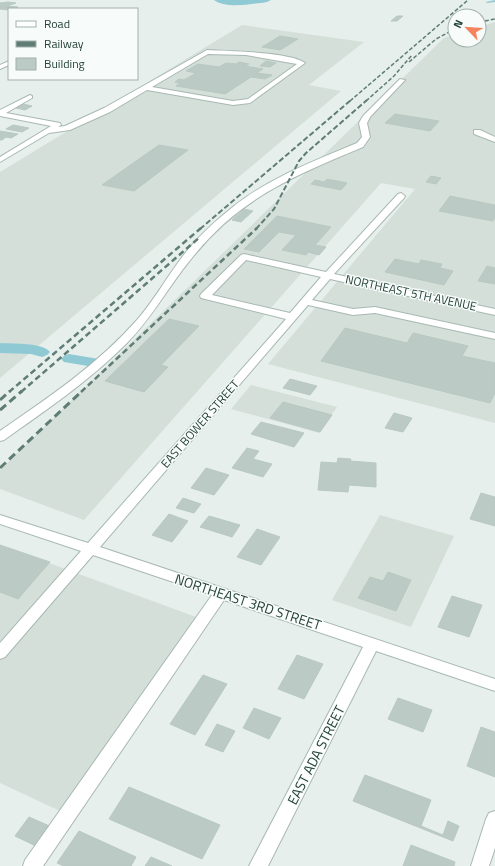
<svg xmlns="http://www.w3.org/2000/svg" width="495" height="866" viewBox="0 0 495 866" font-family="'Titillium Web',sans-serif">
	<rect width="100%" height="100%" fill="#e6efeb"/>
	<g fill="#d4dfda">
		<polygon points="495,22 495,423 268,364 415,189 381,183 84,520 0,489 0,470 444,38 455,35 455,40 479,40 479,27"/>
		<polygon points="242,25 364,42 309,85 341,91 0,378 0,172"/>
		<polygon points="251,385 337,407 319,433 231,409"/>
		<polygon points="380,515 454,536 411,627 332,600"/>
		<polygon points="0,545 196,617 60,811 0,783"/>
	</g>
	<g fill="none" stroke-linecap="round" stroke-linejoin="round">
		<polygon fill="#8ec9d4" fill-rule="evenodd" points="495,0 495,2 487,3 486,2"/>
		<g fill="#8ec9d4" fill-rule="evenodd">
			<path d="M214,0H271L267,2C253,4 225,9 214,0Z"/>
			<path d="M0,343C12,344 42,342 50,352L47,355L42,357L31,354L0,353Z"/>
			<polygon points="69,354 99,359 102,362 99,365 94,367 64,362 61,359 64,356"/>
		</g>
	</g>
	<g fill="#bbcac4" stroke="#b8c9c2">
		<polygon points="8,2 16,3 7,6 18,7 9,10 0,9 0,3"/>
		<polygon points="397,16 403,16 397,21 391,21"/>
		<polygon points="280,36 298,39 280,50 262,47"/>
		<polygon points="266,61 276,63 270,67 260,66"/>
		<polygon points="239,62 249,64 245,66 263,69 257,73 272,75 265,79 251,77 225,94 176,86 180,83 175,82 179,79 184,80 196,73 186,71 198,64 219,67 226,63 236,64"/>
		<polygon points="23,104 32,106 25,110 16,108"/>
		<polygon points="395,114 439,121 430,131 385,123"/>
		<polygon points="13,125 29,128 22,132 6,129"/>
		<polygon points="0,131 18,134 11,138 6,137 2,140 0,140"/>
		<polygon points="159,145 188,150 134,191 102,185"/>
		<polygon points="431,176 441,178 436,184 426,182"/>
		<polygon points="327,179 347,183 341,190 311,184 315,180 324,182"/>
		<polygon points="450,196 495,205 495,218 493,221 439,211"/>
		<polygon points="244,209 253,211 241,222 232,220"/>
		<polygon points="277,216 331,227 315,245 326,247 319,255 308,252 306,255 282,250 296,235 279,232 259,252 244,249"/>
		<polygon points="395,259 419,264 421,260 442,264 440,268 453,271 444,285 385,272"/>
		<polygon points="487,266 495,268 495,284 478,281"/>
		<polygon points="169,319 199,326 161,365 168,367 144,392 105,381"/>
		<polygon points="345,328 407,343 413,333 468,346 462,356 495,363 495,393 490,403 321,361"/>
		<polygon points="290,379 317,386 310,395 283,388"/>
		<polygon points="283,402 332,415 320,432 270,418"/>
		<polygon points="394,413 412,418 403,432 385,428"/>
		<polygon points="261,422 304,433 294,447 251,434"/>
		<polygon points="247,448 259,451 253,459 272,464 263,477 232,468"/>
		<polygon points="338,458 351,459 350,461 376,463 376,487 349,485 348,492 318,490 321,462 337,463"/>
		<polygon points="206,468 229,475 214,495 191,488"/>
		<polygon points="481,493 495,497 495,526 470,519"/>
		<polygon points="183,498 201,504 194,513 176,508"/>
		<polygon points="169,514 188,521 172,542 152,535"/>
		<polygon points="209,516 240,525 232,537 200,527"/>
		<polygon points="257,529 280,537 261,565 237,557"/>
		<polygon points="0,545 50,562 18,599 0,592"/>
		<polygon points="388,572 411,580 396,611 358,598 370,577 383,581"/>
		<polygon points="452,596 482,605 469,637 438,627"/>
		<polygon points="297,655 323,664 304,699 278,689"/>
		<polygon points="203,675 227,684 195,735 170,724"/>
		<polygon points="398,698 432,710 423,732 388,719"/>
		<polygon points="254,708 281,718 269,739 243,728"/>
		<polygon points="217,724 235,731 223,752 205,745"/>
		<polygon points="481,727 495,732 495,777 467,766"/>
		<polygon points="365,775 431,800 421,826 443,835 448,821 459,826 453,841 353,801"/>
		<polygon points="129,787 220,825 202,859 109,819"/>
		<polygon points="29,817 54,828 40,848 15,836"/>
		<polygon points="79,831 136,857 131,866 64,866 57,863"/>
		<polygon points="411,845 455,862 454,866 403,866"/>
		<polygon points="151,857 172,866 145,866"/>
	</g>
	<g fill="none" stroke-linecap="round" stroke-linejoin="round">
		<g stroke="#a8b8b2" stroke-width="2">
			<g id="minor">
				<path d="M207,50C227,51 291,52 305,63L250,103L233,105L147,90L110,112L70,130L49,133L0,162V157L51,126L0,116V110L30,95L32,96V98L6,113L60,123L61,125L58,127L65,126L104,108ZM208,54L246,55L297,64L248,99L233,101L152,87Z"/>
				<polygon points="9,61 9,65 0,69 0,65"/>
				<path d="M400,79L405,80L370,117L367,123L370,137L363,147C298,174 242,197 196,253C170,283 154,316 126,344C89,381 46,410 4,440L0,441V431C48,398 97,365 136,321C153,302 165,280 180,260C195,239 214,222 234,206C271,177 314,161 357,143L362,137L359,123L363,116Z"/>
				<polygon points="474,130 480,130 495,137 495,142 474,134"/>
				<path d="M401,193L405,196L404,198L334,274L495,309V315L330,279L312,300L353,309L375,307L495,333V339L375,313L353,315L308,305L100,547L495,679V691L376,651L268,866H249L363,647L224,600L43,866H23L25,860L212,595L93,555L5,657L0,659V643L81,551L0,524V515L88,543L286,319L201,298L200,296L201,294L241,255L244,254L326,272L398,194ZM246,260L321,277L290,313L212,295Z"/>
				<polygon points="495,811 495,848 489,866 471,866 486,819 489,813"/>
			</g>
		</g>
		<use href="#minor" fill="#fff" fill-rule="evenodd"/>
		<g stroke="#5f7d75" stroke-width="1.5" stroke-dasharray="4 2" stroke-linecap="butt">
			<polyline points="479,22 495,19"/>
			<polyline points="409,62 436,39 455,29"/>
			<polyline points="350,101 468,0"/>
			<polyline points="366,101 394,76 412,55"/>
		</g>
		<g stroke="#5f7d75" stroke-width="2" stroke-dasharray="5.5 2.5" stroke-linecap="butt">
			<polyline points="200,229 351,100"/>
			<polyline points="256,229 274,209 299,161 306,153 367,100"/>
		</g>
		<g stroke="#5f7d75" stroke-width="2.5" stroke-dasharray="6 3.5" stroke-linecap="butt">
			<polyline points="9,392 201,228"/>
			<polyline points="21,392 200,237"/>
			<polyline points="81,392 257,228"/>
		</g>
		<g stroke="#5f7d75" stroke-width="3" stroke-dasharray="8 4.5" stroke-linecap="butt">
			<polyline points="0,400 10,391"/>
			<polyline points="0,410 22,391"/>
			<polyline points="0,468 82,391"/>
		</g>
	</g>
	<g text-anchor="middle" stroke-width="3" stroke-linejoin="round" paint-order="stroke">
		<g font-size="12" fill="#24423a" stroke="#f7fbf9">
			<text transform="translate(411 293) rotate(12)" y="4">NORTHEAST 5TH AVENUE</text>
			<text transform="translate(200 424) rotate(-49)" y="4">EAST BOWER STREET</text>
		</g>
		<g font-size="14" fill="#24423a" stroke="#f7fbf9">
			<text transform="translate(248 602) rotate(18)" y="5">NORTHEAST 3RD STREET</text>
			<text transform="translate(316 755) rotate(-63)" y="5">EAST ADA STREET</text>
		</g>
	</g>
	<rect x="8" y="8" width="130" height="72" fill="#f7fbf9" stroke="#a3b1ad"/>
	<rect x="16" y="21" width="20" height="6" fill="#ffffff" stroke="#a3b1ad"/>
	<text x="44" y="28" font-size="12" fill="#24423a">Road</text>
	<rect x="16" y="41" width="20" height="6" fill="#5f7d75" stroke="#a3b1ad"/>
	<text x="44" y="48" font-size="12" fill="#24423a">Railway</text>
	<rect x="16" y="58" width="20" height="12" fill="#bbcac4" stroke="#a3b1ad"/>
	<text x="44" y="68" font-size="12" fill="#24423a">Building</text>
	<g transform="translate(467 28) rotate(295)"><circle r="19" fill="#f7fbf9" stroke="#a3b1ad"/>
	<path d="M0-3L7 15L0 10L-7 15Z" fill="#f4845f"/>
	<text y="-6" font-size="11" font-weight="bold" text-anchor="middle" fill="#24423a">N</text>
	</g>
</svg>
